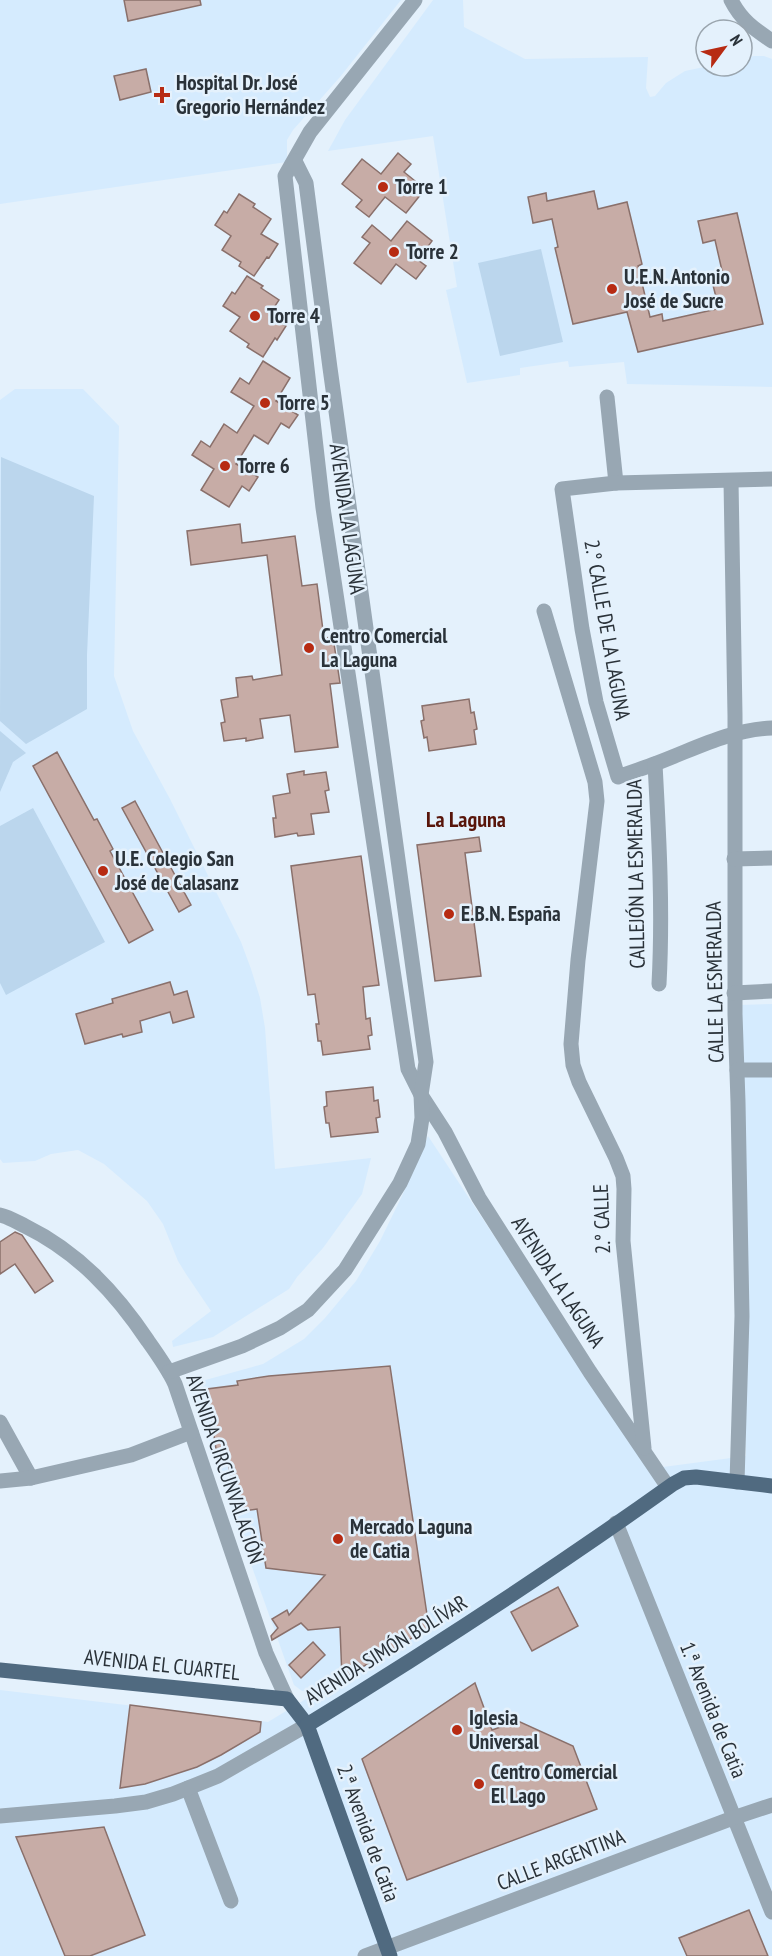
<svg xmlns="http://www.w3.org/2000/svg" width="772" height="1956" viewBox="0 0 772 1956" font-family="'PT Sans Narrow',sans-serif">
	<rect width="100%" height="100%" fill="#e4f1fc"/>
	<g fill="#d5ebfe">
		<polygon points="0,0 401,0 340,77 293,130 287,140 287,162 0,204"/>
		<polygon points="433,0 463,0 464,27 525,59 648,57 646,88 650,97 655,96 666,83 685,71 709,66 742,66 742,59 754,56 764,56 772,59 772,387 627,384 624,362 569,367 568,361 520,368 520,375 467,383 446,290 457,287 433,136 328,151 345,120"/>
		<polygon points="15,389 83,389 119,426 114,676 133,731 170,799 241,942 251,969 260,998 265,1028 275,1169 371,1158 362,1194 323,1248 297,1277 289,1289 213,1337 173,1347 172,1341 211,1311 186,1274 178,1261 163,1224 147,1201 104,1164 78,1150 51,1154 35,1161 3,1163 0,1159 0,400"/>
		<polygon points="772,1004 772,1956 0,1956 0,1690 268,1722 319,1691 302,1691 294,1685 230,1505 191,1384 263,1364 304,1339 325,1318 356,1281 380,1241 402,1196 428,1136 648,1469 746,1456 739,1218 739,1005"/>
	</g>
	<g fill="#bbd6ed">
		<polygon points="541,249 563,342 500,356 478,263"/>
		<polygon points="1,457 94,496 87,655 87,709 26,744 0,721"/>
		<polygon points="0,731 26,753 13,762 0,792"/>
		<polygon points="33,808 105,942 6,995 0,983 0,826"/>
	</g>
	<g fill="#c7aca6" stroke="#8a706b" stroke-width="1.5">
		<polygon points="124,0 200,0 201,5 128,21"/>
		<polygon points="146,69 151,92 120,100 114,76"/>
		<polygon points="398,153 411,164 404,172 425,189 406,213 385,197 369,217 356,207 362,200 342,184 362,159 381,174"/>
		<polygon points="594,191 598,209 627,202 642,264 638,266 650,317 662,314 663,321 717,309 715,302 717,301 711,277 723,275 715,240 703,243 698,221 737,213 763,324 638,352 627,312 573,324 555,248 558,247 552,219 533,223 528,197 546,193 547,201"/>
		<polygon points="239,194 255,204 253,207 271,219 261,234 278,244 269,258 267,257 254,276 239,266 241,262 222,250 231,236 215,225 224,211 227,213"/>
		<polygon points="407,221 432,241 418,260 426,266 416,279 396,264 381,284 354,263 370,243 362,237 372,225 391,241"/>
		<polygon points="247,276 263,286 261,288 279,300 269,315 286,326 277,340 275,338 263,357 247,347 249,344 230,331 240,317 223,306 232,292 235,294"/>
		<polygon points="263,361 290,378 276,401 298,415 289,428 281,423 268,444 254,435 236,464 258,477 249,491 242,486 229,507 201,490 214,469 192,455 201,441 210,447 224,424 237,433 254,406 231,392 240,378 249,384"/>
		<polygon points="240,524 242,543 295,536 302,586 317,584 324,638 333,637 340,683 330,684 338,747 295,752 290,715 260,719 263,738 246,741 246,738 224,741 221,723 225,722 221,700 238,697 236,678 252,676 253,680 282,675 267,555 191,565 187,531"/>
		<polygon points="469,699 471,713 474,712 477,729 474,730 476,744 429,751 427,737 424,738 421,721 424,720 422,706"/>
		<polygon points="57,752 94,820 97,819 113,849 110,851 153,930 129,943 33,766"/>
		<polygon points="304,771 304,775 326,772 329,790 325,791 329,812 311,814 314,834 298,836 297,833 275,837 273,818 276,818 273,796 290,793 287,774"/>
		<polygon points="135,801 191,905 179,912 122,808"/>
		<polygon points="479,837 481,851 465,853 481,976 435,981 417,845"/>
		<polygon points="361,856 379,985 363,987 366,1019 370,1018 372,1035 368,1036 370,1049 323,1055 321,1041 318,1041 316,1024 319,1024 315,994 308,995 291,866"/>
		<polygon points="170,982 174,995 187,991 194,1017 173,1023 170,1012 140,1021 142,1032 123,1037 122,1034 85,1044 76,1014 113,1003 112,999"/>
		<polygon points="373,1087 374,1101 378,1100 380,1117 376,1118 378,1132 331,1137 329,1123 326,1123 324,1107 327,1106 326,1092"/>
		<polygon points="15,1232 22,1235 53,1281 35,1293 15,1264 0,1274 0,1242"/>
		<polygon points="390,1366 429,1628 342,1679 340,1627 308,1630 301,1623 272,1640 271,1636 278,1628 272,1619 287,1610 289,1615 325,1575 266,1568 257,1509 236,1512 226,1448 216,1449 207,1389 238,1385 237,1381 269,1376"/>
		<polygon points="558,1587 578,1626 532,1651 511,1612"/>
		<polygon points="313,1642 325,1655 301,1678 289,1665"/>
		<polygon points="475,1683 492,1730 518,1721 573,1746 597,1809 407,1880 362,1759"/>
		<polygon points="130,1705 261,1722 260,1732 221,1755 197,1767 145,1784 120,1788"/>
		<polygon points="104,1827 145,1935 90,1956 65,1956 16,1837"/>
		<polygon points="749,1910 768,1956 687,1956 679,1938"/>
	</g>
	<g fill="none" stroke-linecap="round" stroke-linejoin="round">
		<g stroke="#98a7b3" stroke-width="15">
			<polyline points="415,0 310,132 285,176 323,508 408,1069 421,1095 445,1132 479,1198 590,1372 668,1487"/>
			<path d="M731,0C741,20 754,29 772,41"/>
			<polyline points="607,397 616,483"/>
			<path d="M772,479L616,483L562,489L582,629L596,702L618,777C631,772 644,768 657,763C697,748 729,730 772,728"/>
			<polyline points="731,481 735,715 735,1014 738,1102 742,1316 737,1482"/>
			<polyline points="544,611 595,782 597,801 578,960 571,1044 573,1065 579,1082 616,1158 623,1176 624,1189 623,1241 644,1448"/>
			<path d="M655,764C659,838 663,910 659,984"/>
			<polyline points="734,859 772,858"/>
			<polyline points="734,993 772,991"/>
			<polyline points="737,1070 772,1070"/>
			<path d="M0,1215C9,1217 17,1222 25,1226C78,1252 116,1293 148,1341C158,1355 168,1369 175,1384L266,1653L287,1699"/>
			<polyline points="169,1372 242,1346 280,1328 308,1310 345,1270 400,1183 418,1144 422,1118 421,1095 426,1062 330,368 306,183 295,161"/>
			<polyline points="0,1422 31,1478"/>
			<polyline points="0,1481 31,1478 131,1455 191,1432"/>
			<polyline points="616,1523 772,1912"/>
			<polyline points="188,1788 231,1901"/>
			<polyline points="0,1816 115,1806 146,1802 173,1794 218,1776 307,1725"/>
			<polyline points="365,1956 733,1818 772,1805"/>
		</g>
		<g stroke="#506a80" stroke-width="15">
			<polyline points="0,1670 287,1699 307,1725 390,1956"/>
			<path d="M307,1725C431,1649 554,1569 673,1484L684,1478L696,1477L772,1486"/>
		</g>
	</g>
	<g fill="#b72b13" stroke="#e4f1fc" stroke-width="2">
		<path d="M159 86h6v6h6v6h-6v6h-6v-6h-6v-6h6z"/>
		<circle cx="383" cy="187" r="6"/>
		<circle cx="394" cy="252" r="6"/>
		<circle cx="612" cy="289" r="6"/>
		<circle cx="255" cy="316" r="6"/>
		<circle cx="265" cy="403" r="6"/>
		<circle cx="225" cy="466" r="6"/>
		<circle cx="309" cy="648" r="6"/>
		<circle cx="103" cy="871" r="6"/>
		<circle cx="449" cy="914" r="6"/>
		<circle cx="338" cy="1539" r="6"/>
		<circle cx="457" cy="1730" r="6"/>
		<circle cx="479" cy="1784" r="6"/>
	</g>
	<g text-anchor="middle" stroke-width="5" stroke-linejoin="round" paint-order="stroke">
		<g font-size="21" font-weight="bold" fill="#2a3239" stroke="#e4f1fc" text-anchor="start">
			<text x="176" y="90">Hospital Dr. José<tspan x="176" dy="24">Gregorio Hernández</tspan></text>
			<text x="395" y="194">Torre 1</text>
			<text x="406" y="259">Torre 2</text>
			<text x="624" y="284">U.E.N. Antonio<tspan x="624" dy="24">José de Sucre</tspan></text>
			<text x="267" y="323">Torre 4</text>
			<text x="277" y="410">Torre 5</text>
			<text x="237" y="473">Torre 6</text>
			<text x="321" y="643">Centro Comercial<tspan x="321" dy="24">La Laguna</tspan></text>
			<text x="115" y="866">U.E. Colegio San<tspan x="115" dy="24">José de Calasanz</tspan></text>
			<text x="461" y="921">E.B.N. España</text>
			<text x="350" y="1534">Mercado Laguna<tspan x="350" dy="24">de Catia</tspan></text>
			<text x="469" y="1725">Iglesia<tspan x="469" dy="24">Universal</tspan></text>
			<text x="491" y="1779">Centro Comercial<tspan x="491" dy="24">El Lago</tspan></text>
		</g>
		<g font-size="21" fill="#2a3239" stroke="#e4f1fc">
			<text transform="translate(347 519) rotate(82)" y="7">AVENIDA LA LAGUNA</text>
			<text transform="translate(607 630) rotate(80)" y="7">2.° CALLE DE LA LAGUNA</text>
			<text transform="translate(636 874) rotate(-91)" y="7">CALLEJÓN LA ESMERALDA</text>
			<text transform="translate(715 982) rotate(-91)" y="7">CALLE LA ESMERALDA</text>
			<text transform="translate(602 1219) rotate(-92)" y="7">2.° CALLE</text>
			<text transform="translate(558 1282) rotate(57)" y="7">AVENIDA LA LAGUNA</text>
			<text transform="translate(225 1469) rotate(71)" y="7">AVENIDA CIRCUNVALACIÓN</text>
			<text transform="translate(386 1650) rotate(-32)" y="7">AVENIDA SIMÓN BOLÍVAR</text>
			<text transform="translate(162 1665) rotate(6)" y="7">AVENIDA EL CUARTEL</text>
			<text transform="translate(713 1710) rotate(68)" y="7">1.ª Avenida de Catia</text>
			<text transform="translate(368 1833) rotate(70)" y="7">2.ª Avenida de Catia</text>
			<text transform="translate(561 1860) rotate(-21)" y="7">CALLE ARGENTINA</text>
		</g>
		<g font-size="22" font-weight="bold" fill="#58150a" stroke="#e4f1fc">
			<text x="466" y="827">La Laguna</text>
		</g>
	</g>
	<g transform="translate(724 48) rotate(57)"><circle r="28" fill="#e4f1fc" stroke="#9aa5ae" stroke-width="1.5"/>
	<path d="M0-4.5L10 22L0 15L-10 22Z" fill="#b72b13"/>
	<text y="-9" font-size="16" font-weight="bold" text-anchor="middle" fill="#2a3239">N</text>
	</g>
</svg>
